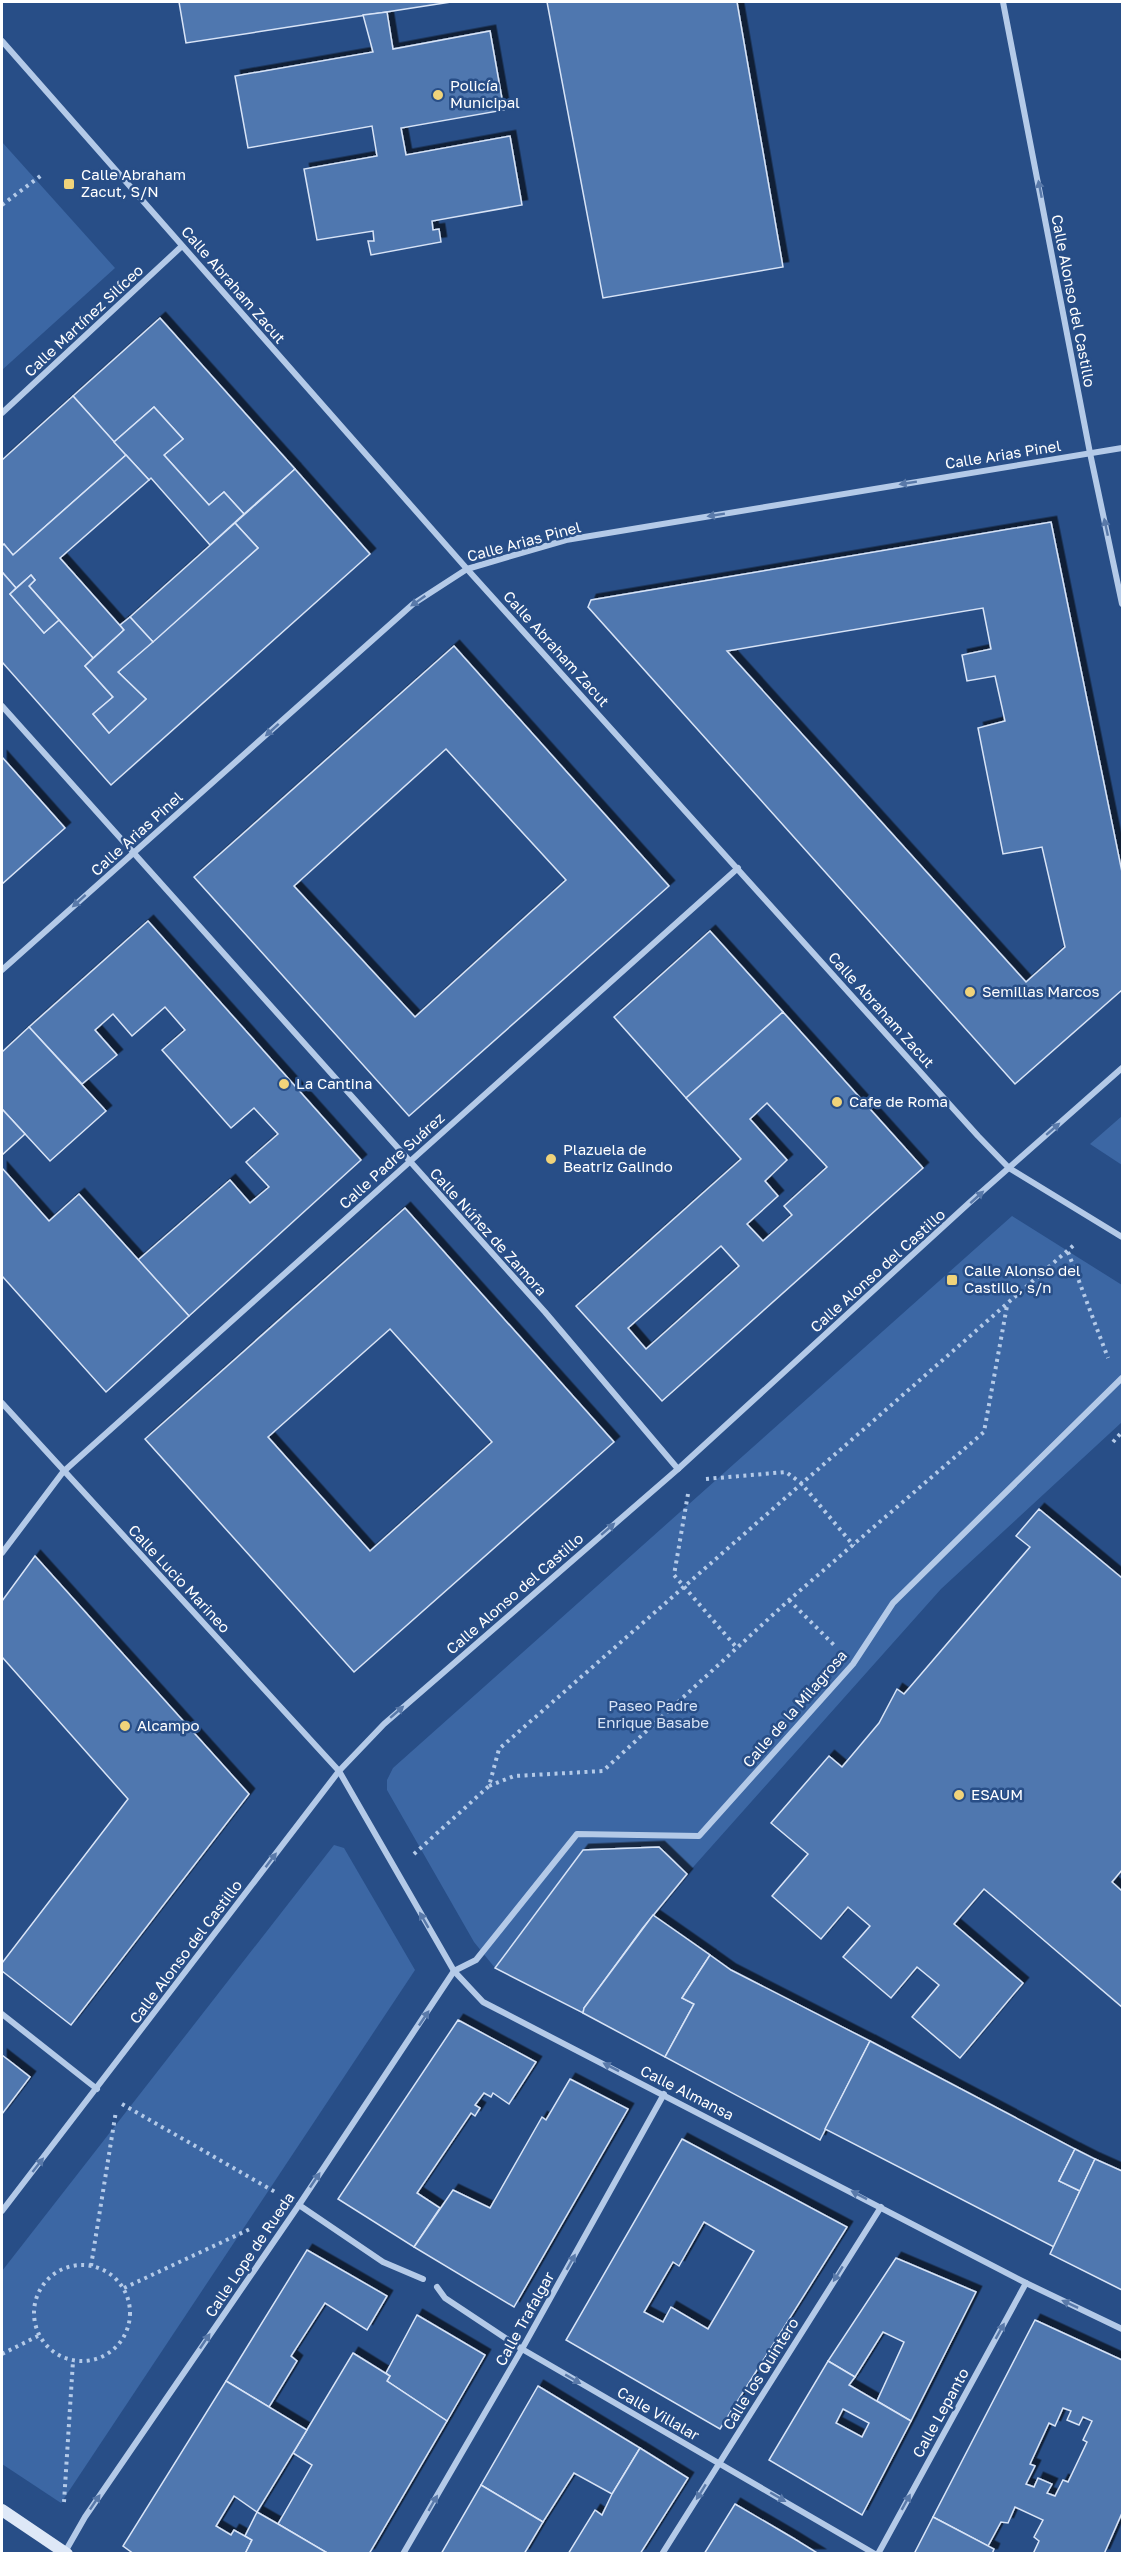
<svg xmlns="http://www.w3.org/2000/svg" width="1124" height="2555" viewBox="0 0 1124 2555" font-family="'Golos Text',sans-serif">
	<defs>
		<filter id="shadow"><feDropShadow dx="5.5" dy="-5.5" stdDeviation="0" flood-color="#0009"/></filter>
	</defs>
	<rect width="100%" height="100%" fill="#284e87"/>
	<g fill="#3c67a4">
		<polygon points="2,142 115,268 2,370"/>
		<polygon points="1122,1116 1122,1165 1090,1144"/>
		<polygon points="1012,1216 1122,1285 1122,1422 941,1589 687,1874 659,1848 584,1850 495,1968 474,1942 387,1790 387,1780 393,1768"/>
		<polygon points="334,1845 344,1848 415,1970 61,2503 2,2464 2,2271"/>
	</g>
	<g fill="#5077af" stroke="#d8e4f7" stroke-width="1.5" fill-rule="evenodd" filter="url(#shadow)">
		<polygon points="179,2 451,2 186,43"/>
		<polygon points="547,2 737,2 783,267 603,298"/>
		<polygon points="387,12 393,49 490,31 504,110 401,128 406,155 510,136 522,205 432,221 433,230 439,229 441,242 371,255 368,241 374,241 373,231 317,240 304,169 377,156 372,126 248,148 235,76 373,52 363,15"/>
		<polygon points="160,318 295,469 244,514 224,492 209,505 164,455 183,439 154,407 114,442 73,396"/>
		<polygon points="73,396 126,455 13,555 4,544 2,546 2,460"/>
		<polygon points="154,407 183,439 164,455 209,505 224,492 244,514 210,545 151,478 149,480 114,442"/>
		<polygon points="126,455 149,480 60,558 124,630 93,658 29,586 35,580 31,575 16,588 2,572 2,546 4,544 13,555"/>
		<polygon points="295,469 370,554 111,785 2,662 2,572 16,588 10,594 44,633 59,620 93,658 85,666 113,697 93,714 109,733 146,699 118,672 258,548 235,523"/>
		<path d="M1051,522L1122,872V990L1015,1084L588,607L591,600ZM983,608L991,649L962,655L967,681L995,676L1005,721L978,728L1003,854L1042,847L1065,947L1026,982L727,651Z"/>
		<polygon points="235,523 258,548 153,642 130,617"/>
		<polygon points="31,575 35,580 29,586 59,620 44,633 10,594"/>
		<polygon points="130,617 153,642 118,672 146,699 109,733 93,714 113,697 85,666 124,630 120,625"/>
		<path d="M454,646L669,886L409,1116L194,877ZM446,749L566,880L415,1017L294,886Z"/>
		<polygon points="2,757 65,828 2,884"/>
		<polygon points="148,921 361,1160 189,1316 138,1260 230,1180 250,1203 269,1187 246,1162 278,1134 254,1108 231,1128 162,1050 185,1030 165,1007 132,1036 113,1014 95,1030 117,1055 82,1084 29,1027"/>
		<polygon points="710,931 783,1012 686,1098 614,1017"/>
		<path d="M783,1012L923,1168L662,1401L576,1306L741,1159L686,1098ZM767,1103L827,1167L784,1206L792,1215L763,1241L747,1224L778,1196L765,1181L787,1160L750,1119ZM721,1246L739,1266L646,1349L628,1328Z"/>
		<polygon points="29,1027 106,1111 50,1161 2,1109 2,1052"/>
		<polygon points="2,1109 25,1134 2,1155"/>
		<polygon points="2,1168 49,1221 79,1194 189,1316 106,1392 2,1276"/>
		<path d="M405,1208L614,1442L354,1672L145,1439ZM390,1329L492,1442L370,1551L268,1437Z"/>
		<polygon points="1039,1509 1122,1578 1122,1870 1112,1882 1122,1891 1122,2007 984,1889 954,1924 1023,1983 960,2058 912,2017 939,1985 917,1967 891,1998 843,1957 870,1926 848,1907 821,1939 772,1896 808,1854 771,1823 829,1756 842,1767 879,1723 897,1689 904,1694 1030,1547 1016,1536"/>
		<polygon points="35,1556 249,1794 71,2025 2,1971 2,1963 128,1799 2,1657 2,1601"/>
		<polygon points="659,1847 687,1874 642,1929 584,2008 583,2013 495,1968 583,1850"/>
		<polygon points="653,1915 710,1955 682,1998 694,2004 665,2057 583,2013 584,2008"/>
		<polygon points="710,1955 731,1970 870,2041 820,2140 665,2057 694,2004 682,1998"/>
		<polygon points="458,2020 536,2062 509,2104 493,2093 491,2097 484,2093 475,2105 480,2108 475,2116 471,2113 417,2193 440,2208 414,2247 338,2199"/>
		<polygon points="870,2041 1075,2149 1059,2181 1080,2191 1054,2247 825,2129"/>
		<polygon points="2,2055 30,2077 2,2114"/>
		<polygon points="570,2079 628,2109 514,2307 414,2247 453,2190 490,2208 542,2117 546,2120"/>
		<path d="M682,2139L847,2227L720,2429L566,2340ZM704,2222L754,2251L708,2329L671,2307L663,2322L644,2312L673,2262L679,2266Z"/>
		<polygon points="1075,2149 1095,2159 1080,2191 1059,2181"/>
		<polygon points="1095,2159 1122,2171 1122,2290 1050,2254"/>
		<polygon points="307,2250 387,2296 367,2330 325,2303 291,2356 297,2361 269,2407 226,2381"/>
		<polygon points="896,2258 976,2292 911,2421 877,2401 904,2342 883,2332 855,2377 828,2361"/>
		<polygon points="417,2315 485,2355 447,2421 387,2381 390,2376 386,2373"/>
		<path d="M1035,2320L1122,2360V2513L1104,2554H1033L1039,2541L1034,2537L1043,2520L1015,2507L1008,2523L1001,2522L988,2546L933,2517ZM1063,2408L1071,2411L1067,2420L1079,2425L1083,2417L1092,2421L1083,2440L1087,2442L1068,2482L1063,2480L1055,2496L1047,2493L1052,2484L1038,2478L1034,2487L1026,2484L1035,2466L1030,2464L1049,2423L1055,2426Z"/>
		<polygon points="353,2353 390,2376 387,2381 447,2421 369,2554 329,2554 278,2524 312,2465 293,2453"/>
		<path d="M828,2361L855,2377L849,2385L911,2421L862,2515L769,2460ZM843,2409L869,2423L862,2437L836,2423Z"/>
		<polygon points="226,2381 307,2430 257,2512 234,2496 216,2526 231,2535 234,2530 252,2540 245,2554 134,2554 123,2546"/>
		<polygon points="538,2386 640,2448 612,2494 574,2473 543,2522 481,2485"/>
		<polygon points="640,2448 688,2478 640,2554 568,2554 595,2510 602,2515 612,2494"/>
		<polygon points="481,2485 543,2522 524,2554 441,2554"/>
		<polygon points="735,2504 793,2538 819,2554 704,2554"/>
		<polygon points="257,2512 278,2524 329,2554 245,2554 252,2540 245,2536"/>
		<polygon points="933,2517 994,2549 992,2554 914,2554"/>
	</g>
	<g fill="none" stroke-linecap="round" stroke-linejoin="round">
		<g stroke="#b4cae8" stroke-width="4" stroke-dasharray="3 4.5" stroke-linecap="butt">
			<polyline points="2,205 43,174"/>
			<polyline points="1068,1252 1108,1358"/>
			<polyline points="1113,1442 1122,1432"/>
			<polyline points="706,1479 786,1472 801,1483 854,1546"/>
			<polyline points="688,1494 674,1575 737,1648"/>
			<polyline points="789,1600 835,1646"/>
			<polyline points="489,1786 514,1776 603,1771 789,1600 984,1432 1007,1306"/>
			<polyline points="414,1854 489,1786 499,1749 1075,1244"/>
			<polyline points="122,2104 277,2193"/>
			<circle cx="82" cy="2313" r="48"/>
			<polyline points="91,2266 116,2111"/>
			<polyline points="124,2288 250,2229"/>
			<polyline points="2,2354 38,2336"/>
			<polyline points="64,2502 73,2361"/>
		</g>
		<g stroke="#b4cae8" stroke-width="6">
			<polyline points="1003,2 1090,453 1122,604"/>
			<polyline points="2,41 467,569 978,1136 1009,1168 1122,1237"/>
			<polyline points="2,413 182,246"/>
			<polyline points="2,706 545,1312 678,1469"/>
			<polyline points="2,970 413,604 467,569 566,540 1122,448"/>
			<polyline points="2,1403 339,1771 454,1971 483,2002 1026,2283 1122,2329"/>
			<polyline points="2,1553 63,1472 738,868"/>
			<polyline points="454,1971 476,1960 577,1834 699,1836 853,1664 893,1603 1122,1378"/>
			<polyline points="2,2014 97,2089"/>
			<polyline points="299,2205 383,2262 423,2279"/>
			<polyline points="2,2211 339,1771 384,1724 678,1469 969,1203 1122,1068"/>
			<polyline points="437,2287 445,2298 522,2349 875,2554"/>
			<polyline points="65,2552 85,2517 299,2205 454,1971"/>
			<polyline points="403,2554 522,2349 664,2094"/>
			<polyline points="662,2554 881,2207"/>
			<polyline points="878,2554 1026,2283"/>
		</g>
		<polyline stroke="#dee8f7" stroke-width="12" points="2,2510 67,2554"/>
	</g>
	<defs><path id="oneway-solid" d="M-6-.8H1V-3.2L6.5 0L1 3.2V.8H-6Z" transform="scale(1.5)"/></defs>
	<g fill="#5979a9">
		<use href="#oneway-solid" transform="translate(1040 189) rotate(-101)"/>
		<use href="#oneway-solid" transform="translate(908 483) rotate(171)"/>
		<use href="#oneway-solid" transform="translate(716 515) rotate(171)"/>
		<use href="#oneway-solid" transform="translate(1106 527) rotate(-102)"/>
		<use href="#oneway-solid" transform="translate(418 601) rotate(145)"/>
		<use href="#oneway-solid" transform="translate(272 730) rotate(138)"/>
		<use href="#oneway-solid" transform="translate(79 901) rotate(138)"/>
		<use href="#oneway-solid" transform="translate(1053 1129) rotate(-41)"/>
		<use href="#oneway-solid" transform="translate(977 1197) rotate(-42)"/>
		<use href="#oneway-solid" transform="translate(608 1529) rotate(-41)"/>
		<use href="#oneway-solid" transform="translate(397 1712) rotate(-41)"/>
		<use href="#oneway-solid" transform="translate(271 1860) rotate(-53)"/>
		<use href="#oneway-solid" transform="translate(424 1920) rotate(-120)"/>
		<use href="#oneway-solid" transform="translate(424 2018) rotate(-56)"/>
		<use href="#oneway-solid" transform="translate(611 2067) rotate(-153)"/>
		<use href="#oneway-solid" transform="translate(38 2165) rotate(-52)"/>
		<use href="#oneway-solid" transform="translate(315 2180) rotate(-56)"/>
		<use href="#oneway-solid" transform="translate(859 2195) rotate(-153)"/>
		<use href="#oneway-solid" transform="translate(571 2262) rotate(-61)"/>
		<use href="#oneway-solid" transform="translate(838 2274) rotate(122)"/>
		<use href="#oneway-solid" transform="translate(1070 2304) rotate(-155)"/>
		<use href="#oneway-solid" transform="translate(1000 2331) rotate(-61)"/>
		<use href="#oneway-solid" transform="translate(205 2341) rotate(-56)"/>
		<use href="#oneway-solid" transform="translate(573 2379) rotate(30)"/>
		<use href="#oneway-solid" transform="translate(701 2492) rotate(122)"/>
		<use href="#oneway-solid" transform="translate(778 2497) rotate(30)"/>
		<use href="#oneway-solid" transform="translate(95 2502) rotate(-56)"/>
		<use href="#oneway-solid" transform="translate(906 2502) rotate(-61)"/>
		<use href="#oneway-solid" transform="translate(433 2503) rotate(-60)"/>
	</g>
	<g fill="#f0d37a" stroke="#284e87" stroke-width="2">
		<circle cx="438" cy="95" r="6"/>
		<rect x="63" y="178" width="12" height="12" rx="3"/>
		<circle cx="970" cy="992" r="6"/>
		<circle cx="284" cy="1084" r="6"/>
		<circle cx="837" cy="1102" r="6"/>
		<circle cx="551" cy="1159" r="6"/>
		<rect x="946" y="1274" width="12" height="12" rx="3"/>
		<circle cx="125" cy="1726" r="6"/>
		<circle cx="959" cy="1795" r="6"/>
	</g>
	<g text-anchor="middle" stroke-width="5" stroke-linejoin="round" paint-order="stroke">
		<g font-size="15" fill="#fff" stroke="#284e87" text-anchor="start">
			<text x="450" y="91">Policía<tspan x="450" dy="17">Municipal</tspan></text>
			<text x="81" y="180">Calle Abraham<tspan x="81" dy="17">Zacut, S/N</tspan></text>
			<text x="982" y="997">Semillas Marcos</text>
			<text x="296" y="1089">La Cantina</text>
			<text x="849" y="1107">Cafe de Roma</text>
			<text x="563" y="1155">Plazuela de<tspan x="563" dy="17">Beatriz Galindo</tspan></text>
			<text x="964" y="1276">Calle Alonso del<tspan x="964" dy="17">Castillo, s/n</tspan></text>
			<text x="137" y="1731">Alcampo</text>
			<text x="971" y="1800">ESAUM</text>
		</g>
		<g font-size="15" fill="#fff" stroke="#284e87">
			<text transform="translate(233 285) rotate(49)" y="5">Calle Abraham Zacut</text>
			<text transform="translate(1073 301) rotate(79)" y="5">Calle Alonso del Castillo</text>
			<text transform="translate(84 321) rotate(-43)" y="5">Calle Martínez Silíceo</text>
			<text transform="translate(1003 455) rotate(-9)" y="5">Calle Arias Pinel</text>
			<text transform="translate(524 542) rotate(-15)" y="5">Calle Arias Pinel</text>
			<text transform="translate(556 649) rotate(48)" y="5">Calle Abraham Zacut</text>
			<text transform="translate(137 834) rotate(-42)" y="5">Calle Arias Pinel</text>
			<text transform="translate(881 1010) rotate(48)" y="5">Calle Abraham Zacut</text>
			<text transform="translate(392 1161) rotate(-42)" y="5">Calle Padre Suárez</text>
			<text transform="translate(488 1232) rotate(48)" y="5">Calle Núñez de Zamora</text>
			<text transform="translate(878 1271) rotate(-42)" y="5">Calle Alonso del Castillo</text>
			<text transform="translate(179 1579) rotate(47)" y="5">Calle Lucio Marineo</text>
			<text transform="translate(515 1594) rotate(-41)" y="5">Calle Alonso del Castillo</text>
			<text transform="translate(795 1709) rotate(-49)" y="5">Calle de la Milagrosa</text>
			<text transform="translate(186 1952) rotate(-53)" y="5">Calle Alonso del Castillo</text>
			<text transform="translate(687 2093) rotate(27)" y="5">Calle Almansa</text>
			<text transform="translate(250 2255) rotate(-56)" y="5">Calle Lope de Rueda</text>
			<text transform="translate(525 2319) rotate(-61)" y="5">Calle Trafalgar</text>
			<text transform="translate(761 2374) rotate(-58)" y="5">Calle los Quintero</text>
			<text transform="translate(941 2413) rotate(-61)" y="5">Calle Lepanto</text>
			<text transform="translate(658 2414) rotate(30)" y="5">Calle Villalar</text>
		</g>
		<g font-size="15" fill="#d8e4f7" stroke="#284e87">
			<text x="653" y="1711">Paseo Padre<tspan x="653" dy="17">Enrique Basabe</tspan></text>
		</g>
	</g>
	<rect width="1124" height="2555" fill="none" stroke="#ffffff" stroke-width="6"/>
</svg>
